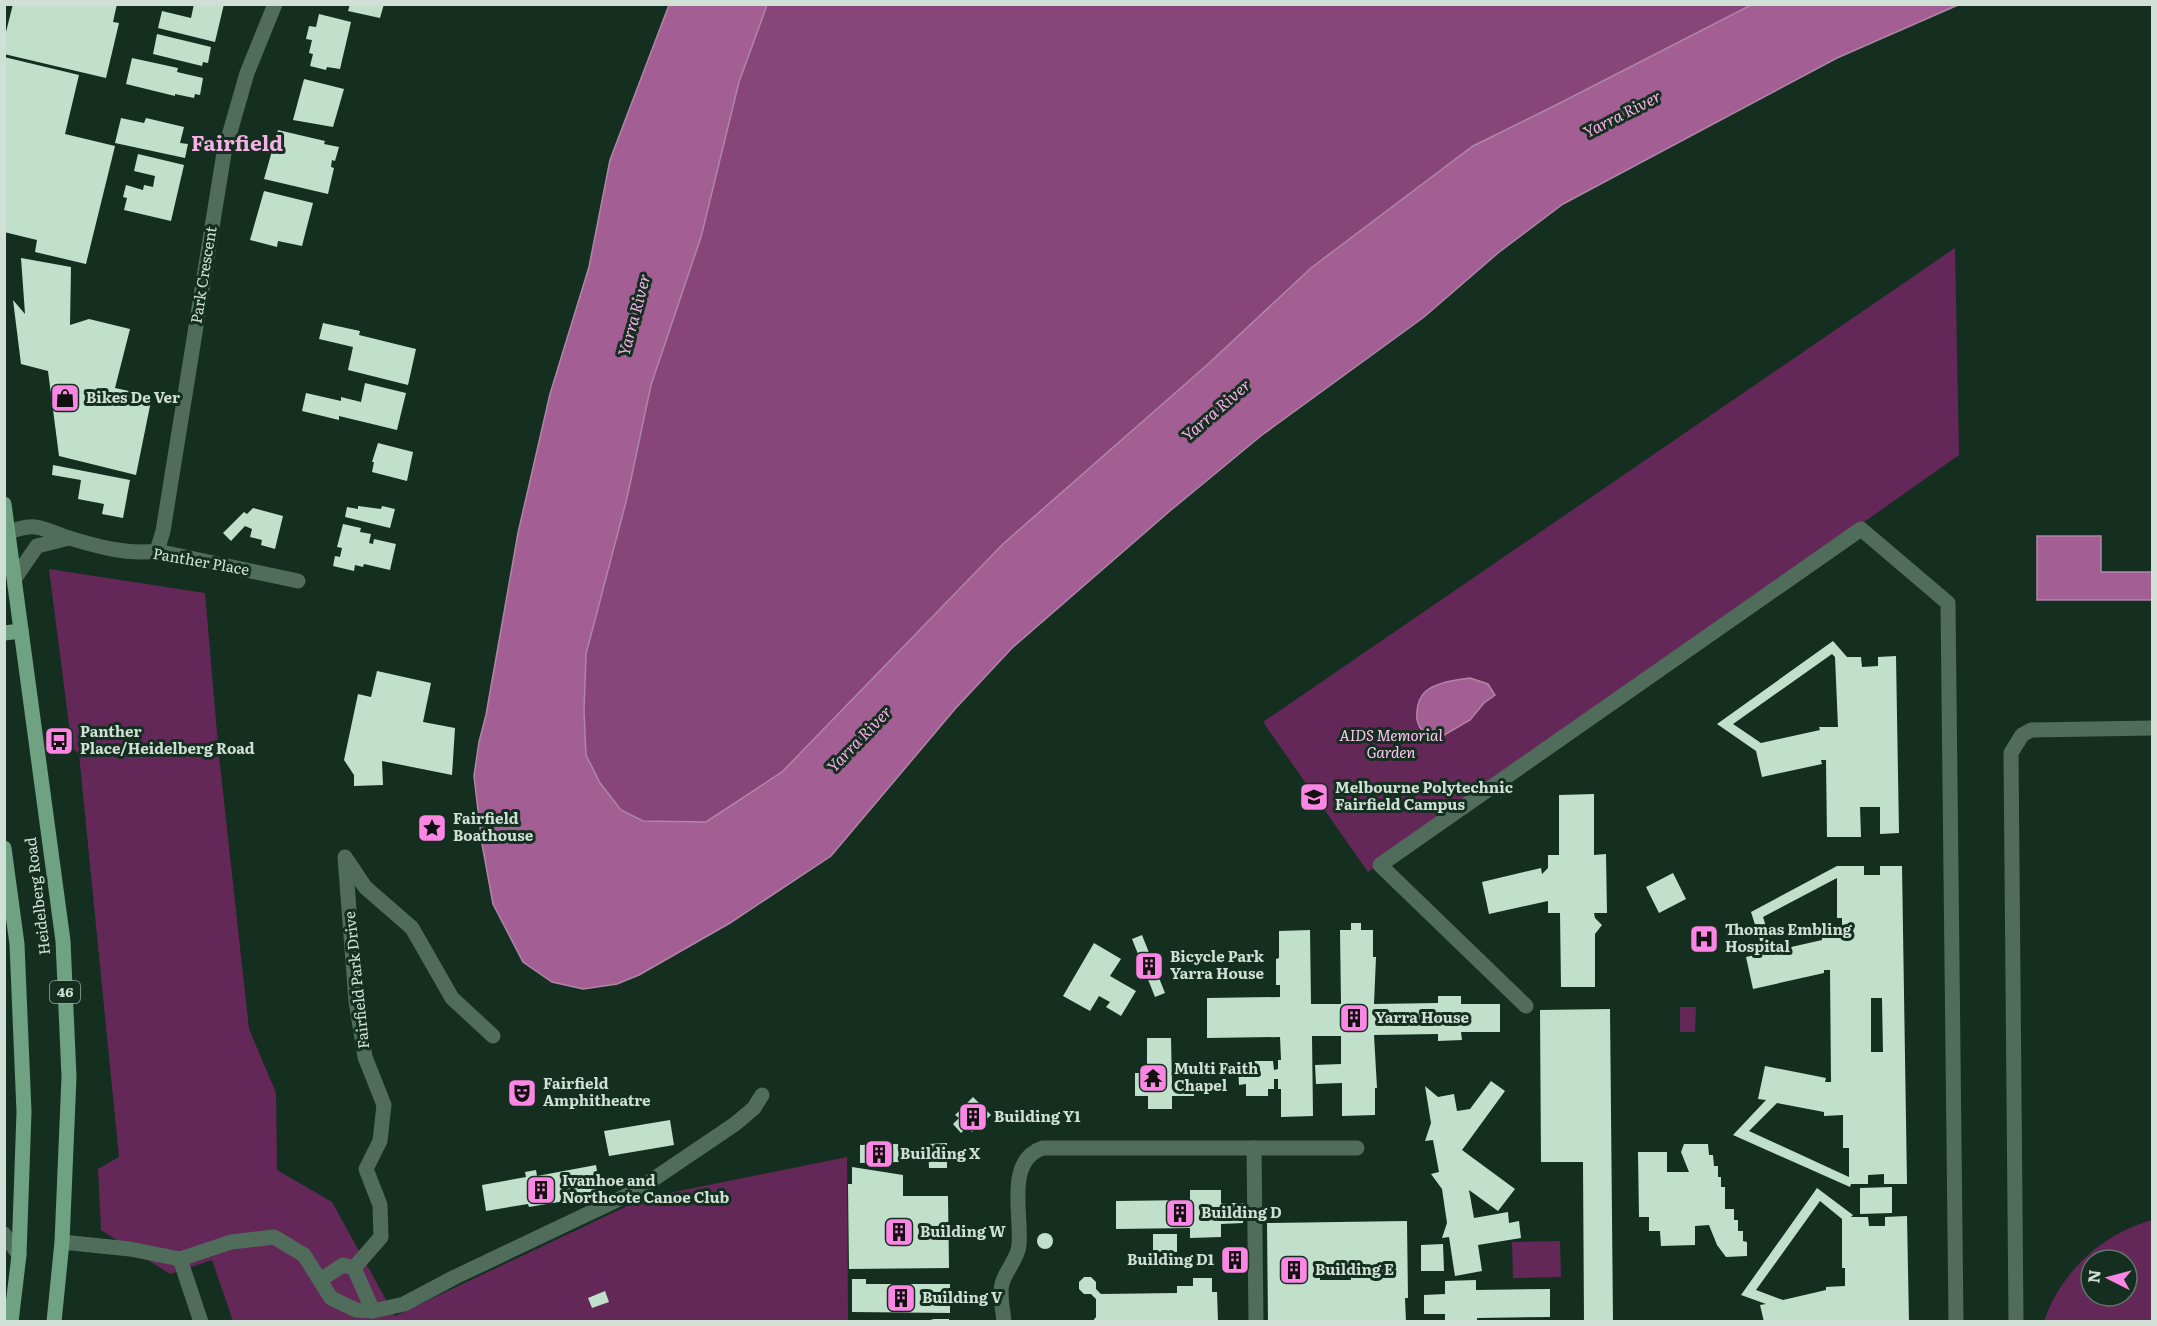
<svg xmlns="http://www.w3.org/2000/svg" width="2157" height="1326" viewBox="0 0 2157 1326" font-family="Literata,serif">
	<rect width="100%" height="100%" fill="#142f20"/>
	<g fill="#642858" fill-rule="evenodd">
		<polygon points="1955,248 1959,455 1368,872 1263,722"/>
		<polygon points="49,569 205,593 219,756 249,1029 276,1093 277,1170 332,1202 395,1316 644,1198 847,1157 848,1321 233,1321 212,1260 170,1274 101,1230 98,1169 119,1157 79,754 72,748"/>
		<polygon points="1680,1007 1696,1007 1695,1032 1680,1032"/>
		<path d="M2152,1220V1321H2044C2061,1272 2102,1234 2152,1220ZM2091,1260H2127V1296H2091Z"/>
		<polygon points="1560,1241 1561,1277 1513,1278 1512,1242"/>
	</g>
	<polygon fill="#88457a" points="767,5 1751,5 1558,104 1473,146 1311,268 1207,365 1003,545 782,772 706,823 643,821 621,810 600,783 586,755 584,711 586,654 627,498 651,385 701,237 739,82"/>
	<g fill="#a35e94" stroke="#b185a8" stroke-width="1.5">
		<polygon points="669,5 767,5 739,82 701,237 651,385 627,498 586,654 584,711 586,755 600,783 621,810 643,821 706,822 782,772 1003,544 1207,365 1311,268 1473,146 1558,104 1751,5 1958,5 1837,58 1563,204 1498,253 1424,317 1262,435 1171,510 1012,648 955,709 831,856 730,923 639,975 617,984 583,989 552,982 523,962 493,904 482,844 474,776 479,742 486,715 518,533 550,394 589,267 610,160"/>
		<polygon points="2037,536 2101,536 2101,572 2152,572 2152,600 2037,600"/>
		<path d="M1470,678L1488,684L1495,695L1484,703L1470,720L1441,737C1436,736 1427,734 1423,731C1413,722 1416,701 1425,692C1436,682 1456,680 1470,678Z"/>
	</g>
	<g fill="#c0e0cc" fill-rule="evenodd">
		<polygon points="13,4 117,4 113,22 119,23 106,78 4,54 4,40"/>
		<polygon points="194,4 224,4 215,42 158,28 162,11 191,18"/>
		<polygon points="350,4 384,4 380,18 348,11"/>
		<polygon points="319,14 351,22 340,69 327,67 326,70 310,66 313,54 309,53 312,40 306,39 309,26 316,27"/>
		<polygon points="157,34 211,47 208,63 203,62 202,66 153,54"/>
		<polygon points="4,57 79,75 65,134 115,146 86,264 35,252 37,240 4,232"/>
		<polygon points="132,58 178,68 177,72 203,78 200,95 195,94 194,98 175,94 175,96 126,84"/>
		<polygon points="304,79 344,89 333,127 293,120"/>
		<polygon points="121,118 144,123 146,118 184,127 180,143 188,144 185,158 115,143"/>
		<polygon points="278,130 325,141 324,144 339,147 335,161 332,160 331,167 334,168 328,194 264,179"/>
		<polygon points="138,154 184,165 171,221 124,210 127,198 123,197 126,185 143,190 144,185 153,187 155,176 134,171"/>
		<polygon points="264,191 313,203 302,246 278,241 277,247 250,240"/>
		<polygon points="21,258 71,267 70,325 89,319 130,329 115,388 152,396 136,475 59,456 48,371 21,364 13,300 25,314"/>
		<polygon points="323,323 360,331 359,335 416,349 408,385 348,370 353,347 319,339"/>
		<polygon points="365,383 406,393 397,430 339,416 339,420 302,411 306,393 341,401 341,397 361,402"/>
		<polygon points="378,443 413,452 407,481 372,472 374,462 372,462"/>
		<polygon points="53,465 130,480 123,518 102,514 104,504 78,499 81,480 52,475"/>
		<polygon points="358,506 381,509 382,506 395,509 390,528 345,517 347,507 358,509"/>
		<polygon points="253,508 283,516 275,549 261,545 262,540 250,537 252,529 245,526 231,541 223,533 244,512 247,514"/>
		<polygon points="343,524 361,528 360,532 371,534 369,543 373,544 374,539 396,544 390,570 364,564 363,567 355,565 354,571 333,566 335,556 340,557 342,548 337,547"/>
		<path d="M1833,641L1847,657H1861L1862,667L1878,666V657L1896,656L1899,833L1880,834V807H1860L1861,837H1827L1826,760H1821L1822,764L1762,777L1756,751L1717,724ZM1832,654L1835,657L1838,727H1819L1820,730L1761,743L1733,724Z"/>
		<polygon points="377,671 431,683 423,722 455,728 452,775 382,761 383,785 354,786 354,775 344,760 358,694 371,697"/>
		<polygon points="1594,794 1594,855 1606,854 1607,913 1594,913 1595,918 1602,925 1595,934 1595,987 1561,987 1560,913 1548,913 1548,901 1489,914 1482,882 1541,868 1542,874 1548,868 1548,855 1559,855 1559,795"/>
		<path d="M1837,866H1864V875H1880V866H1902L1907,1184H1884V1174L1868,1175V1184H1851L1850,1187L1733,1135L1766,1100L1758,1099L1765,1066L1826,1078L1825,1082H1831L1830,970H1824V973L1753,989L1746,957L1764,953L1751,912ZM1837,878V918H1842V936H1822V940L1774,951L1763,917ZM1871,998H1882L1883,1052H1871ZM1777,1103L1824,1112V1116L1843,1115V1148H1849V1177L1749,1131Z"/>
		<polygon points="1673,873 1686,899 1659,913 1646,887"/>
		<polygon points="1351,923 1361,923 1361,930 1373,930 1373,957 1376,957 1374,1004 1438,1003 1438,996 1461,996 1461,1004 1500,1004 1500,1032 1461,1032 1462,1040 1438,1041 1438,1034 1374,1035 1377,1088 1375,1088 1375,1115 1342,1116 1342,1083 1316,1084 1315,1065 1341,1064 1341,1036 1312,1036 1313,1116 1281,1117 1281,1089 1278,1089 1278,1079 1274,1079 1274,1089 1268,1089 1268,1096 1246,1096 1246,1084 1239,1085 1238,1066 1245,1066 1245,1061 1273,1061 1274,1070 1278,1069 1278,1060 1281,1060 1280,1037 1207,1038 1207,998 1280,997 1280,985 1276,985 1276,959 1279,958 1279,931 1310,930 1311,1004 1341,1004 1340,930 1351,930"/>
		<polygon points="1142,935 1165,993 1155,997 1132,939"/>
		<polygon points="1094,943 1121,959 1110,976 1136,991 1121,1016 1106,1007 1110,1002 1099,996 1090,1011 1063,996"/>
		<polygon points="1610,1009 1613,1322 1584,1322 1583,1162 1541,1162 1540,1010"/>
		<polygon points="1147,1038 1171,1038 1172,1084 1194,1083 1194,1096 1172,1096 1172,1109 1148,1109 1148,1096 1135,1096 1135,1073 1147,1073"/>
		<polygon points="1491,1081 1505,1091 1462,1150 1515,1189 1498,1211 1469,1190 1474,1218 1508,1212 1509,1223 1519,1221 1521,1238 1478,1245 1482,1271 1455,1276 1449,1237 1442,1238 1447,1223 1442,1189 1431,1174 1439,1172 1433,1140 1425,1141 1431,1123 1425,1086 1438,1097 1454,1094 1457,1111 1470,1109"/>
		<polygon points="973,1097 991,1115 972,1132 967,1127 961,1133 953,1124 959,1118 955,1115"/>
		<polygon points="670,1120 674,1145 609,1156 604,1131"/>
		<polygon points="947,1143 947,1168 929,1168 928,1144"/>
		<polygon points="898,1144 899,1162 860,1163 860,1145"/>
		<polygon points="1684,1144 1708,1144 1709,1155 1713,1155 1714,1166 1718,1166 1718,1177 1721,1177 1721,1187 1725,1187 1725,1209 1734,1209 1734,1220 1738,1220 1738,1231 1743,1231 1743,1241 1747,1242 1747,1256 1726,1257 1717,1245 1709,1225 1695,1226 1695,1245 1661,1246 1660,1231 1649,1231 1649,1217 1639,1217 1638,1152 1667,1152 1667,1172 1689,1172 1681,1152"/>
		<polygon points="596,1165 601,1195 529,1207 528,1204 486,1211 482,1185 526,1177 525,1172 536,1170 537,1176"/>
		<polygon points="852,1167 903,1175 903,1196 948,1196 949,1268 849,1269 848,1184 852,1184"/>
		<polygon points="1892,1187 1892,1213 1860,1214 1860,1188"/>
		<path d="M1817,1188L1853,1215L1851,1217H1868L1869,1226H1885V1217L1907,1216L1909,1322H1835V1320H1828V1322H1764L1760,1305L1766,1304L1741,1295ZM1820,1201L1842,1219V1268H1845V1286L1826,1287V1290L1783,1300L1756,1290Z"/>
		<polygon points="1190,1190 1221,1190 1221,1203 1243,1203 1243,1223 1221,1224 1221,1237 1190,1238 1190,1228 1116,1229 1116,1201 1190,1200"/>
		<path d="M1407,1221L1408,1298H1405L1406,1322H1268L1267,1223ZM1320,1266H1350L1351,1280H1320ZM1376,1266H1382V1278H1377Z"/>
		<circle cx="1045" cy="1241" r="8"/>
		<rect x="1153" y="1234" width="24" height="18"/>
		<polygon points="1443,1244 1444,1271 1421,1271 1421,1245"/>
		<polygon points="1224,1247 1246,1247 1246,1272 1224,1273"/>
		<polygon points="1084,1277 1091,1277 1096,1282 1096,1289 1101,1294 1177,1293 1177,1286 1193,1286 1193,1278 1212,1278 1212,1292 1217,1292 1218,1321 1092,1322 1096,1317 1096,1299 1091,1294 1084,1294 1079,1289 1079,1282"/>
		<polygon points="852,1279 866,1279 866,1284 950,1284 950,1313 852,1312"/>
		<polygon points="1476,1280 1476,1290 1550,1289 1550,1317 1477,1318 1477,1322 1445,1322 1445,1314 1424,1314 1424,1295 1445,1294 1445,1281"/>
		<polygon points="605,1291 609,1302 592,1308 588,1298"/>
		<polygon points="934,1319 949,1319 949,1322 923,1322"/>
	</g>
	<g fill="none" stroke-linecap="round" stroke-linejoin="round">
		<g stroke="#506d5b" stroke-width="15">
			<path d="M4,535C11,530 27,526 35,527C45,528 57,534 66,537C95,546 127,555 157,551L298,581"/>
			<polyline points="157,551 163,531 224,153 247,73 275,4"/>
			<polyline points="15,578 37,546 69,538"/>
			<polyline points="345,857 356,1001 365,1057 384,1105 380,1141 366,1169 380,1205 381,1237 354,1268"/>
			<polyline points="347,860 365,887 412,928 452,998 493,1036"/>
			<polyline points="1526,1006 1380,865 1861,529 1948,603 1956,1322"/>
			<polyline points="1254,1148 1256,1322"/>
			<polyline points="4,1234 19,1255"/>
			<polyline points="62,1242 130,1249 180,1259 231,1242 274,1237 304,1255 331,1298 356,1310 373,1311 404,1304 455,1277 636,1191 735,1124 754,1108 762,1095"/>
			<polyline points="180,1259 201,1322"/>
			<polyline points="354,1268 373,1311"/>
			<polyline points="320,1280 343,1265 354,1268"/>
			<path d="M1004,1322C1003,1310 999,1294 1002,1284C1005,1271 1018,1259 1019,1245C1022,1215 1005,1160 1043,1148H1357"/>
			<polyline points="2016,1322 2011,753 2022,735 2031,730 2152,728"/>
		</g>
		<g stroke="#6fa283" stroke-width="15">
			<polyline points="4,504 63,941 69,1077 62,1242 54,1322"/>
			<polyline points="4,633 21,631"/>
			<polyline points="4,848 17,944 24,1112 19,1255 11,1322"/>
		</g>
	</g>
	<defs>
		<g id="shop-square" transform="scale(1.5)"><rect x="-9" y="-9" width="18" height="18" rx="4" fill="#fc86e3" stroke="#142f20"/><path d="M-5-2.5h2.3a2.7 3.5 0 0 1 5.4 0H5L5.5 6h-11ZM-1.5-2.5h3a1.5 2.3 0 0 0-3 0Z" fill="#111"/></g>
		<g id="bus-square" transform="scale(1.5)"><rect x="-9" y="-9" width="18" height="18" rx="4" fill="#fc86e3" stroke="#142f20"/><path d="M-5-6H5V4H4V6H2V4H-2V6H-4V4H-5ZM-3.5-4V0h7V-4ZM-3.5 1.2v1.5H-2V1.2ZM2 1.2v1.5H3.5V1.2Z" fill="#111"/></g>
		<g id="university-square" transform="scale(1.5)"><rect x="-9" y="-9" width="18" height="18" rx="4" fill="#fc86e3" stroke="#142f20"/><path d="M0-5L7-2L0 1L-7-2ZM-4 1L0 2.5L4 1V4Q0 6-4 4Z" fill="#111"/></g>
		<g id="sight-square" transform="scale(1.5)"><rect x="-9" y="-9" width="18" height="18" rx="4" fill="#fc86e3" stroke="#142f20"/><path d="M0-6L1.8-2.2L6-1.7L2.9 1.2L3.7 5.4L0 3.3L-3.7 5.4L-2.9 1.2L-6-1.7L-1.8-2.2Z" fill="#111"/></g>
		<g id="hospital-square" transform="scale(1.5)"><rect x="-9" y="-9" width="18" height="18" rx="4" fill="#fc86e3" stroke="#142f20"/><path d="M-5-5h3v3.5h4V-5h3V5h-3V1.5h-4V5h-3Z" fill="#111"/></g>
		<g id="building-square" transform="scale(1.5)"><rect x="-9" y="-9" width="18" height="18" rx="4" fill="#fc86e3" stroke="#142f20"/><path d="M-4-6H4V6H1V3H-1V6H-4ZM-2.5-4.3h1.7v1.8h-1.7ZM.8-4.3h1.7v1.8H.8ZM-2.5-1h1.7V.8h-1.7ZM.8-1h1.7V.8H.8Z" fill="#111"/></g>
		<g id="temple-square" transform="scale(1.5)"><rect x="-9" y="-9" width="18" height="18" rx="4" fill="#fc86e3" stroke="#142f20"/><path d="M0-6L5-2H3V0L6.5 2.5H4V6H1.5V3h-3V6H-4V2.5H-6.5L-3 0V-2H-5Z" fill="#111"/></g>
		<g id="theatre-square" transform="scale(1.5)"><rect x="-9" y="-9" width="18" height="18" rx="4" fill="#fc86e3" stroke="#142f20"/><path d="M-5-5.5Q0-4 5-5.5V0Q5 5 0 6Q-5 5-5 0ZM-3.3-2.5H-1v1.5H-3.3ZM1-2.5H3.3v1.5H1ZM-2.8 1Q0 5.5 2.8 1Z" fill="#111"/></g>
	</defs>
	<g fill-rule="evenodd">
		<use href="#shop-square" x="65" y="398"/>
		<use href="#bus-square" x="59" y="741"/>
		<use href="#university-square" x="1314" y="797"/>
		<use href="#sight-square" x="432" y="828"/>
		<use href="#hospital-square" x="1704" y="939"/>
		<use href="#building-square" x="1149" y="966"/>
		<use href="#building-square" x="1354" y="1018"/>
		<use href="#temple-square" x="1153" y="1078"/>
		<use href="#theatre-square" x="522" y="1093"/>
		<use href="#building-square" x="973" y="1117"/>
		<use href="#building-square" x="879" y="1154"/>
		<use href="#building-square" x="541" y="1190"/>
		<use href="#building-square" x="1180" y="1213"/>
		<use href="#building-square" x="899" y="1232"/>
		<use href="#building-square" x="1235" y="1260"/>
		<use href="#building-square" x="1294" y="1270"/>
		<use href="#building-square" x="901" y="1298"/>
	</g>
	<g text-anchor="middle" stroke-width="6" stroke-linejoin="round" paint-order="stroke">
		<rect fill="#142f20" stroke="#98ab9f" stroke-width="1.5" x="50" y="981" width="30" height="22" rx="4.5"/>
		<g font-size="14" font-weight="bold" fill="#d1e0d6">
			<text x="65" y="997">46</text>
		</g>
		<g font-size="15" fill="#d1e0d6" stroke="#142f20">
			<text transform="translate(204 275) rotate(-81)" y="5">Park Crescent</text>
			<text transform="translate(201 562) rotate(10)" y="5">Panther Place</text>
			<text transform="translate(38 896) rotate(-97)" y="5">Heidelberg Road</text>
			<text transform="translate(357 980) rotate(-96)" y="5">Fairfield Park Drive</text>
		</g>
		<g font-size="15" font-weight="bold" fill="#d1e0d6" stroke="#142f20" text-anchor="start">
			<text x="86" y="403">Bikes De Ver</text>
			<text x="80" y="737">Panther<tspan x="80" dy="17">Place/Heidelberg Road</tspan></text>
			<text x="1335" y="793">Melbourne Polytechnic<tspan x="1335" dy="17">Fairfield Campus</tspan></text>
			<text x="453" y="824">Fairfield<tspan x="453" dy="17">Boathouse</tspan></text>
			<text x="1725" y="935">Thomas Embling<tspan x="1725" dy="17">Hospital</tspan></text>
			<text x="1170" y="962">Bicycle Park<tspan x="1170" dy="17">Yarra House</tspan></text>
			<text x="1375" y="1023">Yarra House</text>
			<text x="1174" y="1074">Multi Faith<tspan x="1174" dy="17">Chapel</tspan></text>
			<text x="543" y="1089">Fairfield<tspan x="543" dy="17">Amphitheatre</tspan></text>
			<text x="994" y="1122">Building Y1</text>
			<text x="900" y="1159">Building X</text>
			<text x="562" y="1186">Ivanhoe and<tspan x="562" dy="17">Northcote Canoe Club</tspan></text>
			<text x="1201" y="1218">Building D</text>
			<text x="920" y="1237">Building W</text>
			<text x="1214" y="1265" text-anchor="end">Building D1</text>
			<text x="1315" y="1275">Building E</text>
			<text x="922" y="1303">Building V</text>
		</g>
		<g font-size="15" font-style="italic" fill="#ffc5f0" stroke="#142f20">
			<text x="1391" y="741">AIDS Memorial<tspan x="1391" dy="17">Garden</tspan></text>
		</g>
		<g font-size="16" font-style="italic" fill="#fcafe9" stroke="#142f20">
			<text transform="translate(1622 114) rotate(-27)" y="6">Yarra River</text>
			<text transform="translate(634 315) rotate(-75)" y="6">Yarra River</text>
			<text transform="translate(1216 410) rotate(-41)" y="6">Yarra River</text>
			<text transform="translate(859 739) rotate(-46)" y="6">Yarra River</text>
		</g>
		<g font-size="21" font-weight="bold" fill="#f5b2e4" stroke="#142f20">
			<text x="237" y="151">Fairfield</text>
		</g>
	</g>
	<rect width="2157" height="1326" fill="none" stroke="#d1e0d6" stroke-width="12"/>
	<g transform="translate(2109 1278) rotate(276)"><circle r="28" fill="#142f20" stroke="#607669" stroke-width="1.5"/>
	<path d="M0-4.5L10 22L0 15L-10 22Z" fill="#fc86e3"/>
	<text y="-9" font-size="16" font-weight="bold" text-anchor="middle" fill="#d1e0d6">N</text>
	</g>
</svg>
